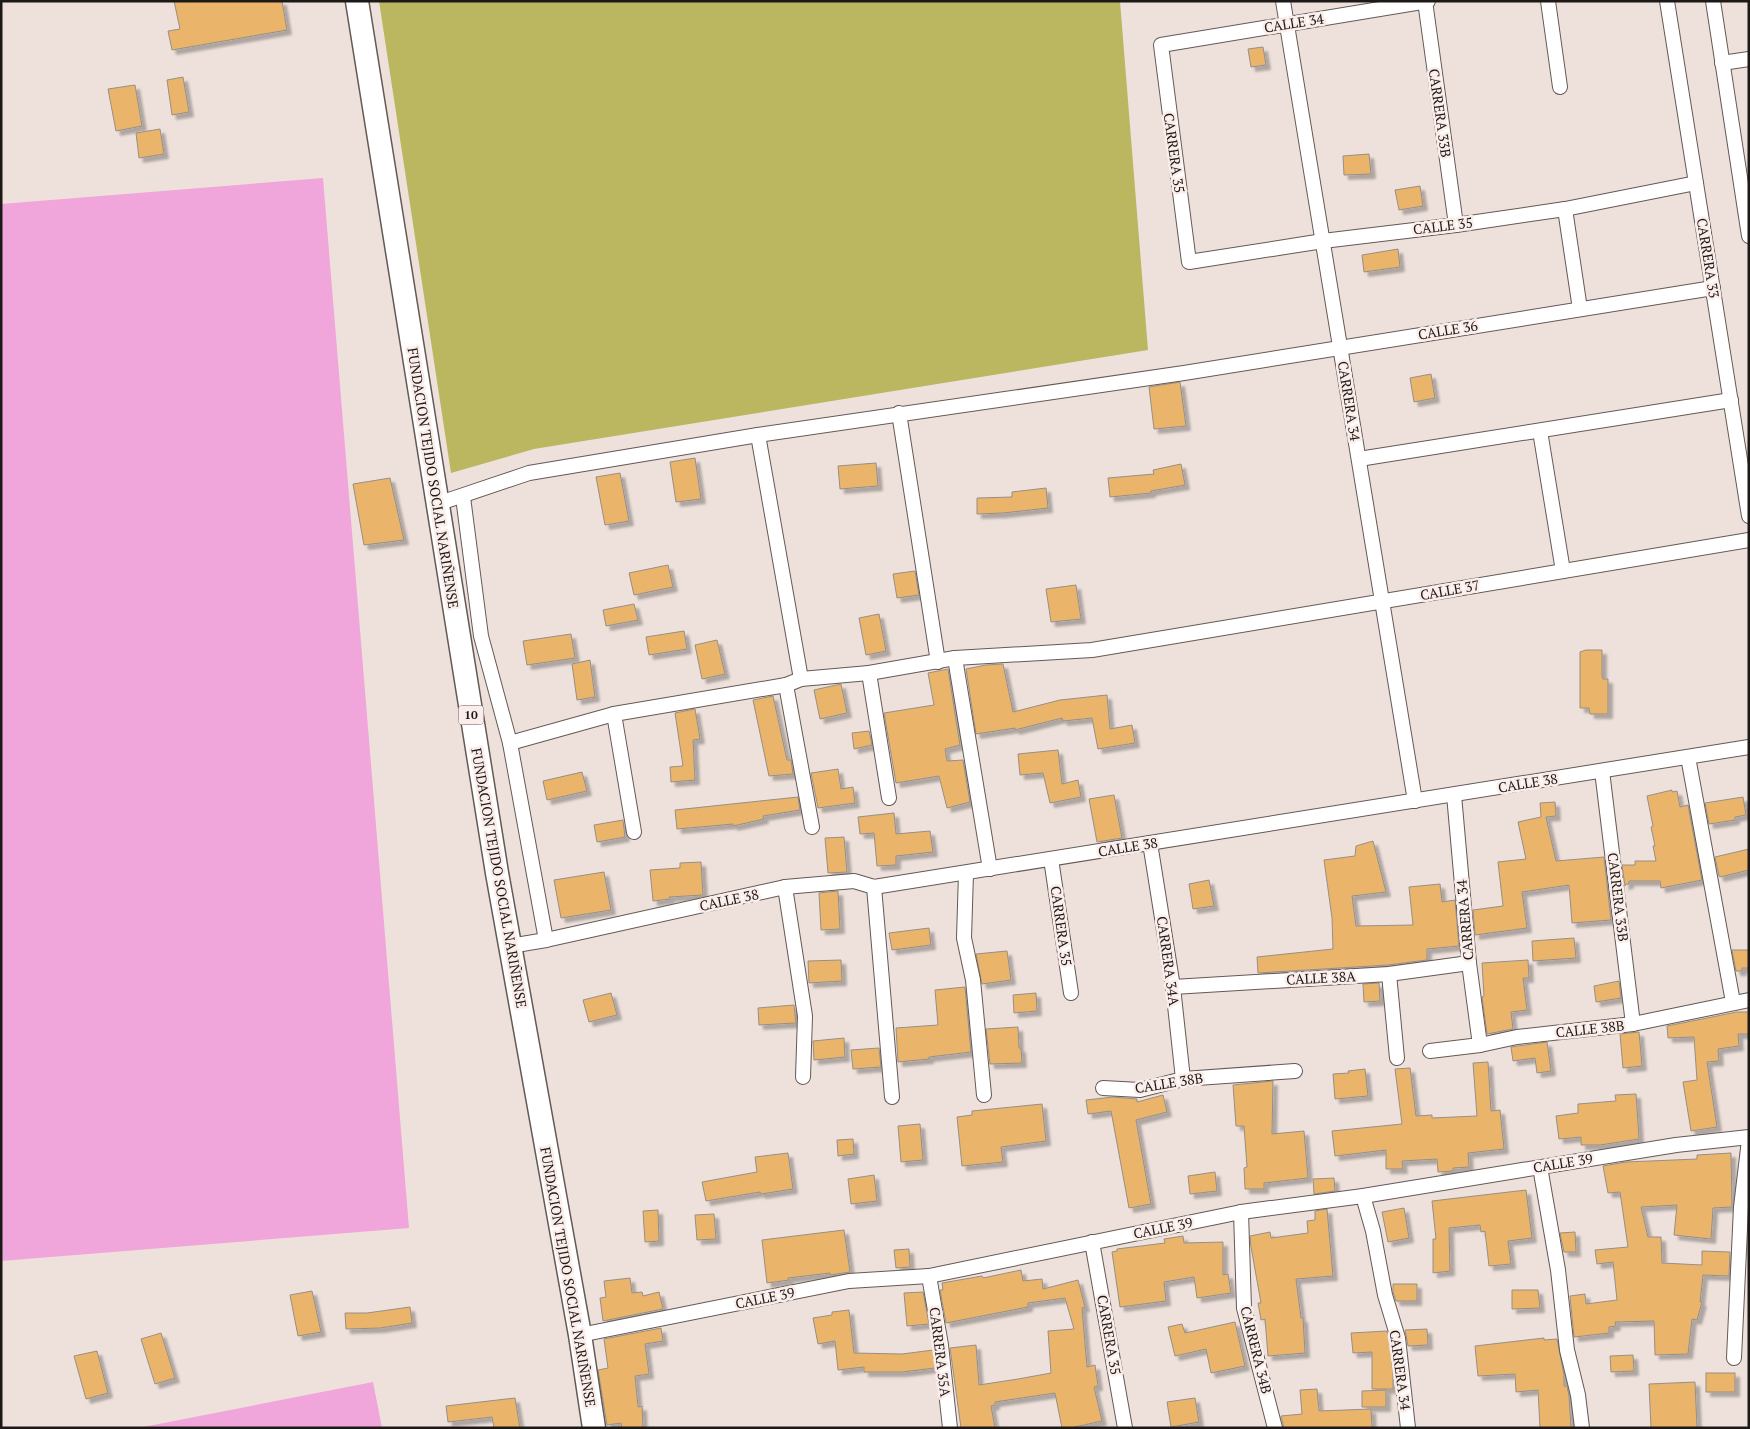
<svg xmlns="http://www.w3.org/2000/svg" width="1750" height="1429" viewBox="0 0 1750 1429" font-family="'PT Serif',serif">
	<defs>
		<filter id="shadow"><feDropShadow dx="4.5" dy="4.5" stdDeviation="1" flood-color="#0004"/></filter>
	</defs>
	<rect width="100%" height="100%" fill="#eee1dc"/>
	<polygon fill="#bbb760" points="379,1 1120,1 1148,350 534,449 451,473"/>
	<g fill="#f0a6da">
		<polygon points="323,178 409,1228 1,1261 1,204"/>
		<polygon points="373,1382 382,1428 138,1428"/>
	</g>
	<g fill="#eab46b" stroke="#968f86" filter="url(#shadow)">
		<polygon points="174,1 282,1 287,30 172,50 168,31 180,29"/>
		<polygon points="1263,47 1266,65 1251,67 1248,49"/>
		<polygon points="183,77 189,112 172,115 167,80"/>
		<polygon points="135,85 142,126 116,131 108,89"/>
		<polygon points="160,129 164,154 139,158 136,133"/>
		<polygon points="1369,154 1371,174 1344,175 1343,156"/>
		<polygon points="1420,186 1423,206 1399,210 1395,190"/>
		<polygon points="1398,249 1400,267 1364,272 1362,255"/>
		<polygon points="1431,374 1435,398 1414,402 1410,378"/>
		<polygon points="1180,382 1186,426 1154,429 1149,387"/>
		<polygon points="695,458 701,499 676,502 670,462"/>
		<polygon points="876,463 878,486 840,489 838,466"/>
		<polygon points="1181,464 1185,485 1151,491 1151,493 1110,497 1108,478 1154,474 1153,470"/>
		<polygon points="620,473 629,521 605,525 596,477"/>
		<polygon points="390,478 404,540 364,545 353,484"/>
		<polygon points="1046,488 1048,508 1003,513 977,514 977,498 1012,497 1012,492"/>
		<polygon points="668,565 673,587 634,595 629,573"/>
		<polygon points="915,571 919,595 897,598 893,574"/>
		<polygon points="1076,585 1081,619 1051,622 1046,589"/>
		<polygon points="634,604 638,620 606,626 603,610"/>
		<polygon points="879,614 886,651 866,655 859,618"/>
		<polygon points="684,631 687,649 649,655 646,637"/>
		<polygon points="571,634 575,658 527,665 523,641"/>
		<polygon points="717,640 725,674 702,679 695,645"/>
		<polygon points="1586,650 1602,650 1602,675 1603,679 1608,679 1608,714 1590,714 1589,708 1580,708 1580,652"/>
		<polygon points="590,660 595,697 577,700 572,664"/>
		<polygon points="1003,664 1013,712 1060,700 1107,695 1110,729 1132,725 1135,743 1098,749 1092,718 1063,721 1062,718 1015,730 1015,728 976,734 966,669 986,665"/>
		<polygon points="948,669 960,745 945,749 947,761 963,760 970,802 947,808 939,776 896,783 884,713 934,705 928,673"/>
		<polygon points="841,684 847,713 820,719 814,690"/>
		<polygon points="773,696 787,760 791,760 793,774 769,776 753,700"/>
		<polygon points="695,709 700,739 693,740 695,780 671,782 670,767 683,766 675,713"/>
		<polygon points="869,731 872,745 854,749 852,733"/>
		<polygon points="1058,750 1062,784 1078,780 1081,797 1050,803 1043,773 1020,775 1018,754"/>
		<polygon points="838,769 841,789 853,787 855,803 818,808 811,773"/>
		<polygon points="582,772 587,791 547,800 543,781"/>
		<polygon points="1672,790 1672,792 1677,791 1680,807 1688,805 1702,880 1661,888 1660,881 1629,881 1629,884 1626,884 1625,886 1622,865 1635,865 1635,861 1656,861 1653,846 1655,846 1651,827 1653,826 1647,796"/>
		<polygon points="1114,795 1122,838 1097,842 1089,799"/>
		<polygon points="798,797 800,810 763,816 764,819 733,826 733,824 677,829 675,810"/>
		<polygon points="1743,797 1746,815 1735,817 1735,820 1709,824 1705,803"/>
		<polygon points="1555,802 1556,816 1546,817 1556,861 1604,857 1611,920 1572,923 1569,885 1522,892 1527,928 1475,935 1473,910 1503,906 1498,862 1526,859 1518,822 1541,817 1540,803"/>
		<polygon points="894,813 896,834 930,831 933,852 896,856 896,865 877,866 874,833 860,834 858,817"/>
		<polygon points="623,820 625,837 597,842 594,825"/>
		<polygon points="844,837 847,872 828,873 825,838"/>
		<polygon points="1373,841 1386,892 1352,896 1356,926 1413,925 1409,887 1440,884 1442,902 1455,900 1459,946 1427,949 1427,960 1388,965 1258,973 1257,957 1333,949 1332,918 1324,860 1355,856 1356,846"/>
		<polygon points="1749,849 1749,870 1720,877 1719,876 1715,857"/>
		<polygon points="701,862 703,895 669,897 670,899 653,901 650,870 680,868 680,863"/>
		<polygon points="604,872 611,910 561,918 554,880"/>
		<polygon points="1209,880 1214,906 1193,909 1189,884"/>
		<polygon points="838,891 840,929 821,930 819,893"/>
		<polygon points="929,928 931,945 892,950 889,933"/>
		<polygon points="1574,938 1576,958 1533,961 1532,941"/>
		<polygon points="1732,950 1749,950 1749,968 1742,968 1742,971 1736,971"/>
		<polygon points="1007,951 1011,980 982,984 976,954"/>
		<polygon points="841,960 842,981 809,983 808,961"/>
		<polygon points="1528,960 1529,978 1523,978 1527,1010 1511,1012 1513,1029 1487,1034 1482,997 1484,996 1482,963"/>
		<polygon points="1619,981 1621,998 1596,1002 1594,986"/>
		<polygon points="1379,983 1380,1001 1364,1002 1363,984"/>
		<polygon points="965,987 971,1052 929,1057 929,1059 898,1062 896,1028 938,1025 935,990"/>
		<polygon points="611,993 617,1015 589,1022 583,1000"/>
		<polygon points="1036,993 1037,1011 1014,1013 1013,995"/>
		<polygon points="794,1005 796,1023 759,1025 758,1008"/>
		<polygon points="1737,1012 1749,1012 1749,1034 1738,1034 1739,1046 1718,1049 1719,1061 1707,1062 1717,1127 1691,1131 1683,1082 1697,1080 1694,1037 1668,1038 1667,1026"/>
		<polygon points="1018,1027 1019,1048 1021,1048 1022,1063 990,1064 986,1029"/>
		<polygon points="1639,1032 1642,1066 1623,1068 1620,1034"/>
		<polygon points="844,1038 845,1057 814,1060 813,1041"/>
		<polygon points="1547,1042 1551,1071 1537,1073 1535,1058 1513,1061 1511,1047"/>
		<polygon points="879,1048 881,1067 853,1069 851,1050"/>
		<polygon points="1488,1062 1491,1111 1500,1110 1504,1149 1468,1153 1469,1167 1453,1168 1453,1171 1438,1172 1437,1159 1402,1161 1403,1169 1386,1169 1386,1150 1335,1156 1332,1131 1402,1124 1395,1069 1410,1068 1416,1116 1432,1115 1432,1118 1477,1116 1473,1063"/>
		<polygon points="1365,1069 1368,1096 1335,1099 1333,1074 1349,1073 1348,1071"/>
		<polygon points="1273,1081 1272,1134 1304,1131 1308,1178 1264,1183 1264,1189 1245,1189 1244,1168 1247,1167 1244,1126 1236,1126 1233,1085"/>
		<polygon points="1636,1094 1639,1139 1600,1145 1581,1145 1581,1137 1559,1139 1556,1116 1578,1113 1578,1104 1616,1101 1615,1095"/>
		<polygon points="1163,1095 1167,1112 1136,1120 1151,1204 1129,1208 1111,1111 1088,1114 1086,1100 1113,1097 1137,1099 1137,1102"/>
		<polygon points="1042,1104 1046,1141 1001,1147 1003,1162 962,1166 957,1117 972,1115 972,1111"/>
		<polygon points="920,1124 923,1160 901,1162 898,1126"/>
		<polygon points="853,1139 854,1154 838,1156 837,1140"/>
		<polygon points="788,1153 793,1189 761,1194 760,1192 706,1201 702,1182 757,1172 755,1157"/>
		<polygon points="1731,1153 1732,1207 1713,1208 1711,1239 1674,1235 1677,1205 1641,1207 1648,1237 1661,1237 1662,1263 1702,1265 1702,1251 1730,1252 1729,1276 1703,1275 1700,1302 1702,1302 1697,1320 1692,1319 1688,1354 1655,1355 1654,1321 1615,1322 1616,1326 1609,1327 1609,1333 1574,1337 1570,1296 1585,1294 1586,1304 1617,1300 1613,1262 1597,1264 1595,1250 1628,1247 1620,1192 1608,1193 1603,1166 1626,1162 1697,1159 1697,1155"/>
		<polygon points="1215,1172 1217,1191 1190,1194 1188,1176"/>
		<polygon points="874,1175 877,1201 851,1204 848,1179"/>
		<polygon points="1334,1178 1335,1191 1314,1194 1313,1179"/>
		<polygon points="1526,1190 1532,1238 1508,1241 1511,1264 1489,1266 1485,1231 1481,1232 1480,1225 1449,1228 1450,1271 1433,1273 1433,1239 1436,1239 1432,1201"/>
		<polygon points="1404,1208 1409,1238 1388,1242 1382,1212"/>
		<polygon points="1327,1209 1333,1276 1296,1279 1301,1318 1303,1318 1305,1353 1268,1356 1265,1319 1261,1320 1258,1303 1261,1303 1251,1247 1250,1236 1270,1232 1271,1238 1308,1233 1307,1221 1315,1220 1315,1211"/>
		<polygon points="658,1210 659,1241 645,1242 643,1211"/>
		<polygon points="714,1214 716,1239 697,1240 695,1215"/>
		<polygon points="844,1230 850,1272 830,1275 830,1273 788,1278 789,1280 767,1283 762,1240"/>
		<polygon points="1575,1232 1576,1252 1564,1252 1560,1233"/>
		<polygon points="1183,1236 1184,1243 1223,1242 1223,1275 1228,1274 1231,1293 1197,1298 1194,1277 1164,1282 1166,1301 1120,1307 1112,1252 1117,1251 1117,1249 1165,1243 1164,1239"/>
		<polygon points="909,1249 910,1267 896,1268 894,1250"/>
		<polygon points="1021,1270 1023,1281 1042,1279 1043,1289 1078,1280 1085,1307 1082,1308 1087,1367 1095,1365 1098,1386 1094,1387 1102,1421 1070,1428 1062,1428 1055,1393 995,1402 995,1405 991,1406 995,1428 961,1428 950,1348 976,1345 979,1385 1018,1379 1051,1373 1048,1331 1074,1329 1065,1298 1028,1303 1028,1307 946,1323 940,1290 943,1290 942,1283 982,1276 983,1278"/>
		<polygon points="630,1278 632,1293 642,1292 643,1296 659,1292 663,1309 603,1321 600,1298 606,1297 604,1281"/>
		<polygon points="1393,1284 1417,1284 1417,1301 1396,1301 1393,1292"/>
		<polygon points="1512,1290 1538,1290 1540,1308 1512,1309"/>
		<polygon points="312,1291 321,1332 298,1336 290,1295"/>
		<polygon points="923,1292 929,1324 907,1326 904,1293"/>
		<polygon points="410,1307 412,1323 380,1328 346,1329 345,1313 367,1313"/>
		<polygon points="849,1310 854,1353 902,1354 933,1350 935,1368 902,1372 864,1372 864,1367 838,1370 835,1341 818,1344 813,1318 832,1315 832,1312"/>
		<polygon points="1235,1322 1245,1366 1211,1373 1206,1349 1175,1356 1168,1327 1182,1324 1185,1333"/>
		<polygon points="661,1328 663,1341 645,1344 649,1374 635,1376 638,1407 642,1406 643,1428 622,1428 621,1423 607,1425 598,1370 608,1368 604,1339"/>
		<polygon points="1427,1329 1428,1345 1408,1346 1405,1330"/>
		<polygon points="1387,1331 1389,1340 1393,1373 1393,1389 1372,1389 1372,1352 1353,1353 1351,1333"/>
		<polygon points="161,1333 175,1378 155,1384 141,1339"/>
		<polygon points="1544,1338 1544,1340 1557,1339 1564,1375 1564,1386 1567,1386 1569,1396 1571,1428 1540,1428 1538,1390 1516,1392 1515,1374 1478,1376 1475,1346"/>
		<polygon points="97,1351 108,1393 86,1399 74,1356"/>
		<polygon points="1633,1355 1634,1371 1611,1372 1610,1356"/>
		<rect x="1706" y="1373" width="29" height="19"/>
		<polygon points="1695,1382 1697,1428 1651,1428 1649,1384"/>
		<polygon points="1317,1389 1319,1411 1371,1409 1372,1428 1284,1428 1281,1416 1302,1414 1300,1390"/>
		<polygon points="1386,1390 1386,1407 1362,1407 1362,1391"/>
		<polygon points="515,1398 520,1428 494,1428 492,1417 448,1422 446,1406"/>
		<polygon points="1195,1398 1199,1422 1171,1427 1167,1402"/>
	</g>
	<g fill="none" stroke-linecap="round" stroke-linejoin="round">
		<g stroke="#635955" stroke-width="16">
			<g id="street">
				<polyline points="1283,1 1415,801"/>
				<polyline points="1425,1 1456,225"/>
				<polyline points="1428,1 1161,45 1189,262 1323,241 1456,225 1565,209 1696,183"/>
				<polyline points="1548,1 1560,87"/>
				<polyline points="1667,1 1749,516"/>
				<polyline points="1713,1 1749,236"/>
				<polyline points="1722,63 1749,59"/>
				<polyline points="1565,209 1580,309"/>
				<polyline points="899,413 938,662"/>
				<polyline points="1540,431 1563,571"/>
				<polyline points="758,435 801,679"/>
				<polyline points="1359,459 1731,400"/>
				<polyline points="463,497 481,636 510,743 546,940"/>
				<polyline points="437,504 529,473 758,435 1184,373 1713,288"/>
				<polyline points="955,658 990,869"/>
				<polyline points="869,673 889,798"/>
				<polyline points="786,685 812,827"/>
				<polyline points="614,714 634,832"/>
				<polyline points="510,743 614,714 786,685 801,679 869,673 955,658 1092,650 1749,540"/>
				<polyline points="1688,757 1733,1002"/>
				<polyline points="1602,771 1633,1024"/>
				<polyline points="1454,795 1469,963 1480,1045"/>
				<polyline points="1150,843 1173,987 1183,1079"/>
				<polyline points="1051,859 1071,993"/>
				<polyline points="966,873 964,938 973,980 984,1095"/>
				<polyline points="785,887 805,1016 803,1077"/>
				<polyline points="874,887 892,1097"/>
				<polyline points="510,946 546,940 785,887 854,881 874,887 1749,747"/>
				<polyline points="1389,974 1397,1058"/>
				<polyline points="1173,987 1389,974 1469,963"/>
				<polyline points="1430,1051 1480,1045 1517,1037 1633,1024 1749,1000"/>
				<polyline points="1103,1088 1140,1090 1183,1079 1295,1071"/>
				<polyline points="1540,1167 1558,1270 1567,1350 1578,1395 1582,1428"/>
				<polyline points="1363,1196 1373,1231 1385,1295 1398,1338 1408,1428"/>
				<polyline points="1241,1212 1244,1308 1275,1428"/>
				<polyline points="1092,1242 1125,1428"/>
				<polyline points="929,1276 941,1345 950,1428"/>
				<polyline points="580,1335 849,1281 929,1276 1241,1212 1363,1196 1676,1145 1749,1137"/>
				<polyline points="1734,1358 1741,1207 1749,1140"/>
			</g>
		</g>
		<g stroke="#635955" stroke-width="25">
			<polyline id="primary" points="357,1 497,873 580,1335 594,1428"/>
		</g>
		<use href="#street" stroke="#fff" stroke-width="14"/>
		<use href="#primary" stroke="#fff" stroke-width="22"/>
	</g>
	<g text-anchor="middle" stroke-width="5" stroke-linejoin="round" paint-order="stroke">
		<rect fill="#fbeeea" stroke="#605956" stroke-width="1" x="458.5" y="705.5" width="25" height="19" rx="4"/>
		<g font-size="12" font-weight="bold" fill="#1d1917">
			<text x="471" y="719">10</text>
		</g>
		<g font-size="14" fill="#1d1917" stroke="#fbeeea">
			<text transform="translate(1294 23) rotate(-9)" y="5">CALLE 34</text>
			<text transform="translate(1440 113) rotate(82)" y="5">CARRERA 33B</text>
			<text transform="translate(1174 153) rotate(82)" y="5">CARRERA 35</text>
			<text transform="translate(1443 226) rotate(-7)" y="5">CALLE 35</text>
			<text transform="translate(1708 258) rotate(81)" y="5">CARRERA 33</text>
			<text transform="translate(1448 330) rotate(-9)" y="5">CALLE 36</text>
			<text transform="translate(1349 401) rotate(81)" y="5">CARRERA 34</text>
			<text transform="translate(433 478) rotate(81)" y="5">FUNDACION TEJIDO SOCIAL NARIÑENSE</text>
			<text transform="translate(1450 590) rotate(-10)" y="5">CALLE 37</text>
			<text transform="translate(1528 783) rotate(-9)" y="5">CALLE 38</text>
			<text transform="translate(1128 847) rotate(-9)" y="5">CALLE 38</text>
			<text transform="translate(499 878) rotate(80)" y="5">FUNDACION TEJIDO SOCIAL NARIÑENSE</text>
			<text transform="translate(1618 897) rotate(83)" y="5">CARRERA 33B</text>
			<text transform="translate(729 900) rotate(-12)" y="5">CALLE 38</text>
			<text transform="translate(1465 920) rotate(-95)" y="5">CARRERA 34</text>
			<text transform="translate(1061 926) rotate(82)" y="5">CARRERA 35</text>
			<text transform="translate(1168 961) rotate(82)" y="5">CARRERA 34A</text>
			<text transform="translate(1321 978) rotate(-3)" y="5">CALLE 38A</text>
			<text transform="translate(1590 1029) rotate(-6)" y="5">CALLE 38B</text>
			<text transform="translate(1169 1083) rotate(-9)" y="5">CALLE 38B</text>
			<text transform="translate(1563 1163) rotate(-9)" y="5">CALLE 39</text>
			<text transform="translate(1163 1228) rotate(-11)" y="5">CALLE 39</text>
			<text transform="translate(568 1277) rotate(80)" y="5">FUNDACION TEJIDO SOCIAL NARIÑENSE</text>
			<text transform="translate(765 1298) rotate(-11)" y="5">CALLE 39</text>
			<text transform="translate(1109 1335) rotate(80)" y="5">CARRERA 35</text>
			<text transform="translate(1256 1350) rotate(76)" y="5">CARRERA 34B</text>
			<text transform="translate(940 1352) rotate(83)" y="5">CARRERA 35A</text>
			<text transform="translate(1400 1370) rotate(82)" y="5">CARRERA 34</text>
		</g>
	</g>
	<rect width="1750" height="1429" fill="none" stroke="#1d1917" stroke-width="5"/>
</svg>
